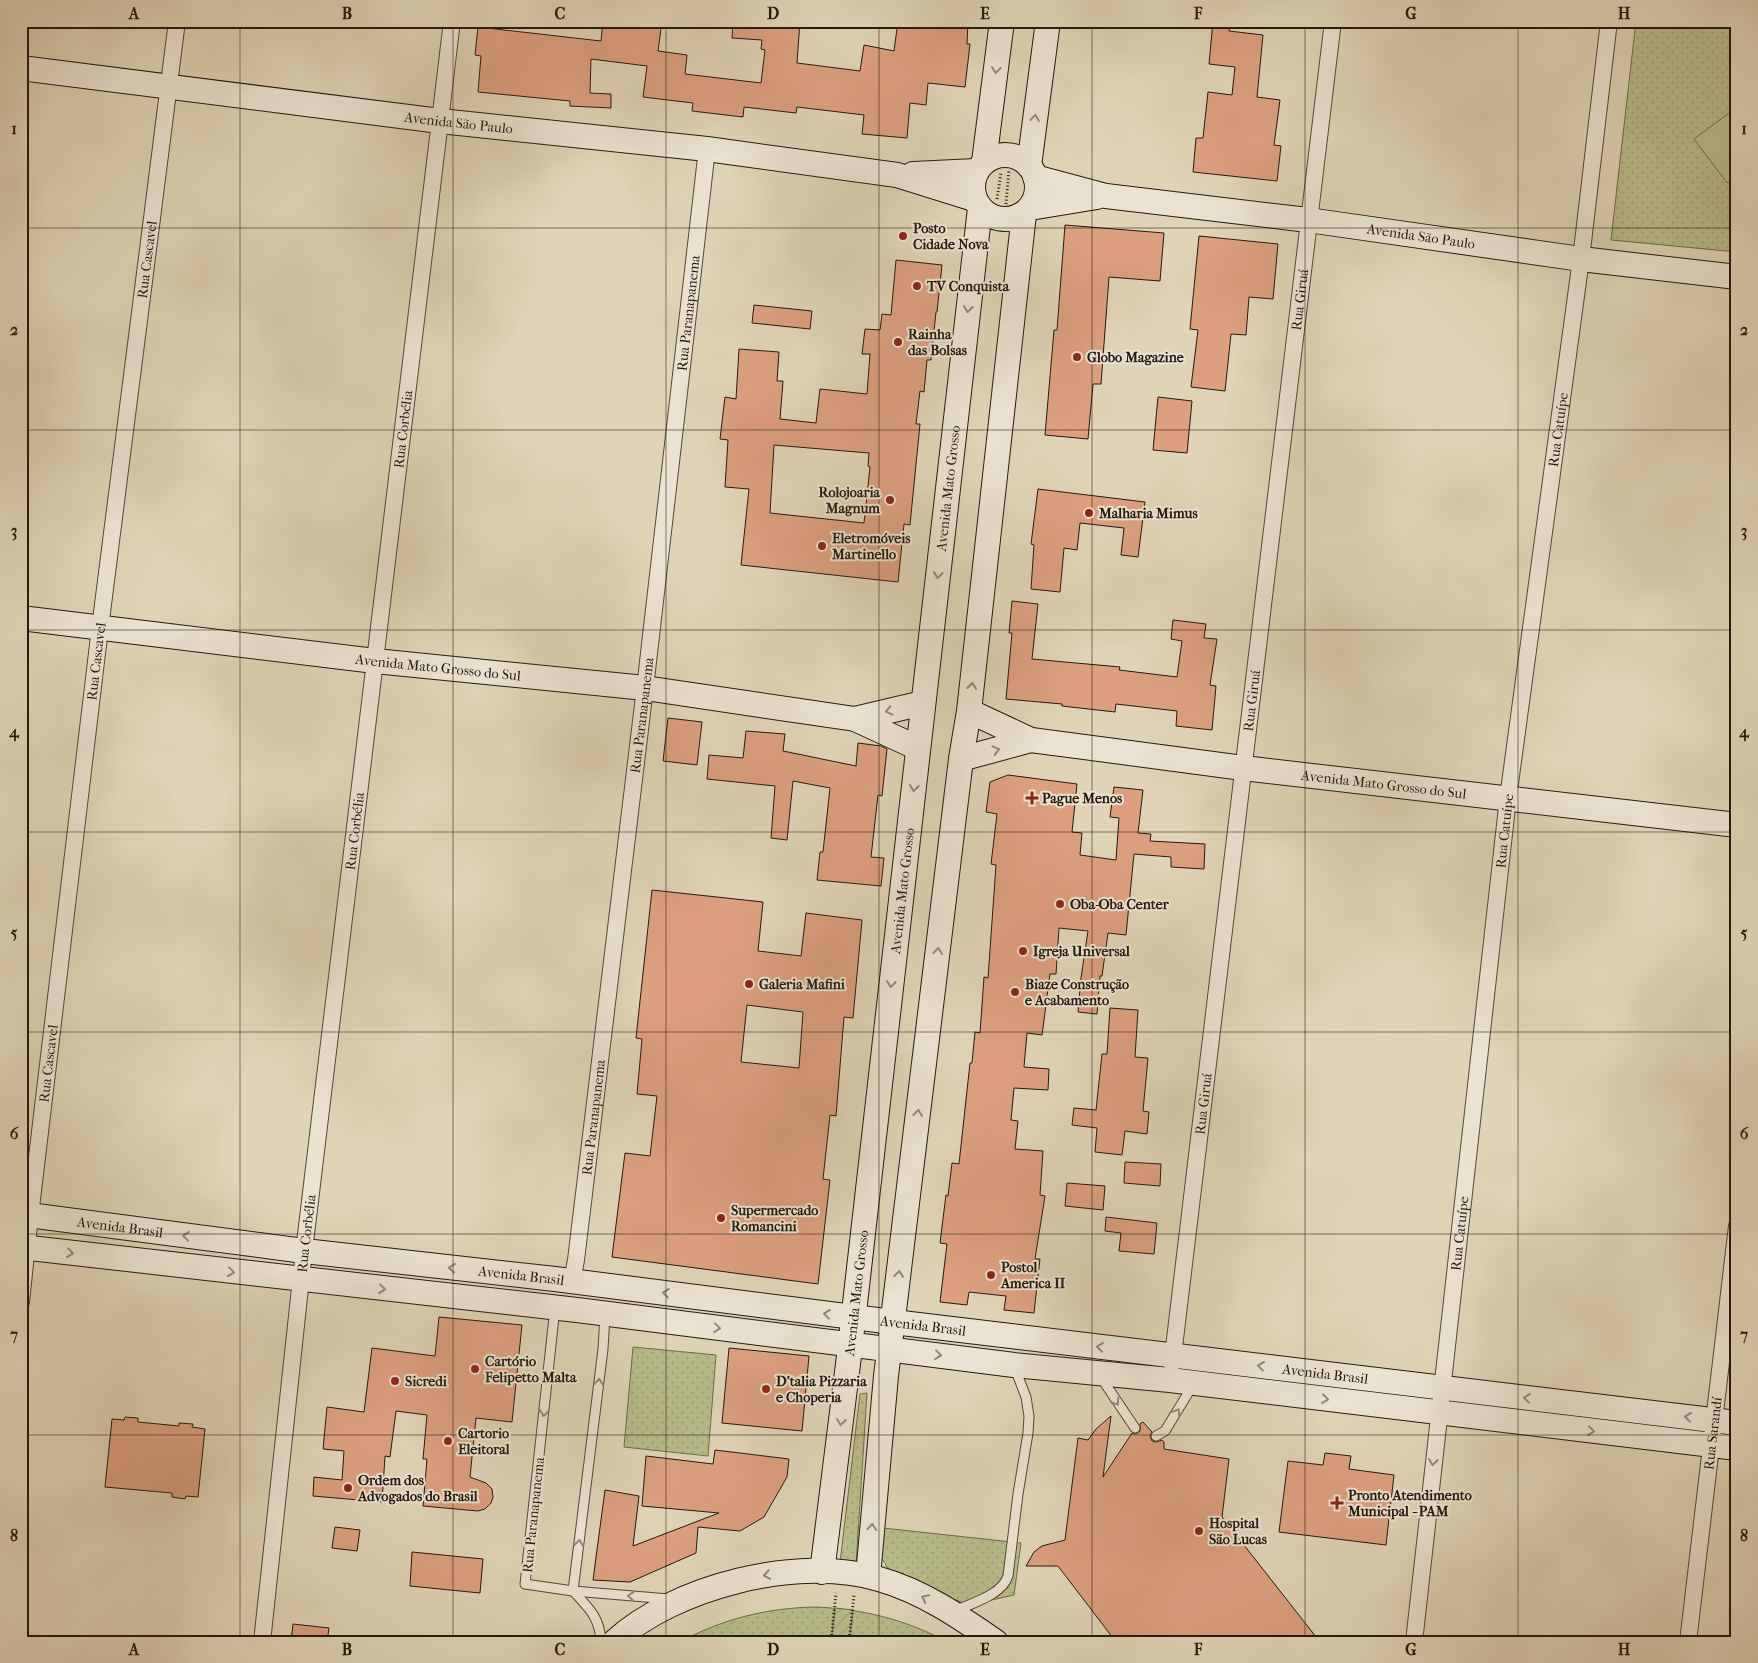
<svg xmlns="http://www.w3.org/2000/svg" width="1758" height="1663" viewBox="0 0 1758 1663" font-family="'IM FELL French Canon',serif">
	<defs>
		<pattern id="grass-dots" width="8" height="8" patternUnits="userSpaceOnUse" patternTransform="scale(1.25)"><rect width="8" height="8" fill="#b8bb8a"/><path d="M2 2h.1M6 6h.1" fill="none" stroke="#9ea076" stroke-width="1.8" stroke-linecap="round"/></pattern>
		<pattern id="garden-furrows" width="10" height="10" patternUnits="userSpaceOnUse" patternTransform="scale(1.25)"><rect width="10" height="10" fill="#b8bb8a"/><path d="M-1 1l2-2M0 10L10 0M9 11l2-2" fill="none" stroke="#9ea076"/></pattern>
	</defs>
	<rect width="100%" height="100%" fill="#dfd4b8"/>
	<filter id="stains"><feTurbulence type="fractalNoise" baseFrequency=".004" numOctaves="4"/><feColorMatrix values="0 0 0 0 .2 0 0 0 0 .09 0 0 0 0 .02 0 0 0 .5 -.17"/></filter>
	<radialGradient id="worn" r=".72"><stop offset=".6" stop-color="#630" stop-opacity="0"/><stop offset="1" stop-color="#630" stop-opacity=".3"/></radialGradient>
	<g fill="url(#grass-dots)" stroke="#6e6a4c">
		<polygon points="1636,21 1737,21 1737,252 1611,240"/>
		<polygon points="633,1347 716,1355 708,1456 624,1447"/>
		<polygon points="867,1393 856,1565 840,1563 860,1394"/>
		<polygon points="883,1528 1021,1543 1014,1595 969,1605 902,1580 890,1572 881,1557"/>
		<path d="M815,1607C862,1609 905,1619 947,1642H680C722,1619 767,1608 815,1607Z"/>
	</g>
	<polygon fill="url(#garden-furrows)" stroke="#6e6a4c" points="835,1608 853,1610 849,1642 831,1642"/>
	<polygon fill="#b8bb8a" stroke="#6e6a4c" points="1737,107 1737,176 1727,183 1694,139"/>
	<g fill="#dd9f80" stroke="#23190f" fill-rule="evenodd">
		<polygon points="603,21 662,21 658,51 687,55 685,74 761,83 765,50 761,49 762,40 732,38 733,21 800,21 797,63 860,71 864,45 894,51 898,21 968,21 967,44 970,44 965,87 928,83 926,105 910,103 907,138 862,134 864,115 797,107 796,113 744,107 743,117 692,111 693,103 643,97 647,66 591,59 590,93 611,94 611,108 570,106 570,101 478,92 481,56 475,55 478,27 601,41"/>
		<polygon points="1213,21 1230,21 1229,31 1263,35 1257,97 1280,100 1274,145 1281,146 1277,181 1193,172 1196,138 1203,138 1208,92 1232,95 1235,67 1209,64"/>
		<polygon points="1065,225 1164,233 1160,281 1109,277 1101,384 1093,384 1088,439 1045,435 1054,330 1057,330"/>
		<polygon points="1199,236 1278,244 1273,299 1249,297 1246,335 1231,334 1225,391 1191,387 1198,330 1190,329"/>
		<path d="M896,260L942,265L937,312H936L931,360H927L924,392L920,391L916,424H920L910,525L904,524L898,582L741,565L749,489L725,487L728,440L720,439L725,397L736,399L739,349L779,352L777,381H783L780,419L816,423L820,389L867,394L870,354H862L865,329L880,330L882,314L891,315ZM774,445L869,453L868,466L870,467L864,523L770,513Z"/>
		<polygon points="754,305 812,311 810,329 752,323"/>
		<polygon points="1158,397 1192,401 1187,453 1153,450"/>
		<polygon points="1038,489 1145,502 1138,557 1121,555 1124,528 1080,523 1077,550 1064,548 1060,592 1031,589 1034,545 1031,544"/>
		<polygon points="1012,601 1038,604 1032,659 1120,667 1119,670 1177,677 1182,641 1171,639 1173,620 1206,624 1204,638 1217,639 1210,685 1216,686 1212,730 1176,726 1177,711 1116,704 1115,712 1062,706 1062,704 1006,699 1012,633 1009,633"/>
		<polygon points="668,718 702,722 697,765 663,761"/>
		<polygon points="746,731 785,734 783,751 856,766 858,743 881,746 887,749 882,796 878,795 871,857 884,858 881,886 817,880 820,852 823,852 830,788 793,781 787,840 771,838 775,786 707,779 709,755 743,758"/>
		<polygon points="1008,775 1077,784 1072,832 1082,833 1080,855 1116,860 1119,818 1110,817 1114,787 1143,790 1138,833 1151,834 1150,841 1205,844 1204,869 1171,867 1171,857 1134,854 1126,935 1108,933 1102,976 1100,976 1097,1014 1078,1012 1081,978 1088,931 1059,928 1056,974 1050,974 1042,1035 1027,1033 1024,1067 1049,1069 1048,1090 1014,1088 1011,1120 1018,1121 1015,1149 1043,1151 1040,1195 1045,1196 1035,1259 1040,1259 1034,1313 1004,1310 1006,1296 969,1292 967,1305 940,1302 947,1244 940,1243 946,1195 948,1196 952,1163 959,1164 970,1063 972,1063 975,1032 980,1033 984,977 988,978 996,865 991,864 997,814 986,812 990,782"/>
		<path d="M652,890L763,902L758,951L801,956L806,913L862,920L853,1018L844,1017L836,1116L830,1115L823,1179L830,1180L818,1284L612,1257L625,1153L650,1156L657,1096L637,1094L642,1039L636,1038ZM747,1005L803,1012L799,1068L741,1062Z"/>
		<polygon points="1110,1008 1138,1010 1135,1057 1148,1058 1143,1111 1149,1112 1147,1134 1125,1131 1122,1155 1095,1152 1097,1128 1072,1125 1074,1108 1096,1110 1102,1054 1107,1054"/>
		<polygon points="1125,1162 1161,1164 1160,1186 1124,1183"/>
		<polygon points="1067,1183 1105,1186 1103,1210 1065,1206"/>
		<polygon points="1106,1217 1157,1223 1154,1254 1119,1251 1121,1233 1105,1231"/>
		<polygon points="439,1317 522,1325 512,1422 476,1418 470,1477 486,1483 492,1489 493,1497 491,1503 485,1509 478,1511 423,1506 427,1459 423,1459 427,1415 396,1411 390,1457 385,1456 382,1502 313,1496 314,1477 342,1480 344,1451 323,1449 327,1407 364,1412 372,1348 435,1356"/>
		<polygon points="729,1348 809,1356 802,1431 722,1423"/>
		<polygon points="1111,1416 1103,1477 1132,1433 1136,1434 1140,1431 1140,1424 1143,1422 1152,1432 1150,1436 1152,1441 1156,1442 1162,1440 1164,1442 1164,1449 1229,1459 1222,1517 1320,1642 1116,1642 1058,1566 1026,1566 1034,1552 1042,1546 1065,1540 1078,1438 1088,1440 1096,1429"/>
		<polygon points="125,1417 138,1418 138,1422 179,1426 179,1423 193,1424 192,1427 205,1429 198,1497 186,1496 185,1499 172,1497 172,1493 105,1487 112,1419 124,1420"/>
		<polygon points="715,1450 789,1459 787,1477 764,1517 740,1531 698,1527 696,1553 630,1582 593,1580 605,1490 639,1496 633,1546 719,1513 642,1506 646,1456 713,1464"/>
		<polygon points="1325,1453 1351,1456 1349,1469 1394,1475 1386,1545 1279,1532 1288,1461 1323,1465"/>
		<polygon points="335,1527 360,1530 357,1551 332,1548"/>
		<polygon points="412,1552 483,1559 480,1593 410,1586"/>
		<polygon points="293,1624 329,1628 327,1642 291,1642"/>
	</g>
	<g fill="none" stroke-linecap="round" stroke-linejoin="round">
		<g stroke="#524839" stroke-width="11">
			<g id="lane">
				<polyline points="555,1308 525,1584 573,1591 669,1599"/>
				<polyline points="1100,1376 1135,1428"/>
				<polyline points="1156,1436 1165,1431 1193,1385"/>
				<polyline points="573,1591 603,1349 605,1315"/>
				<path d="M573,1591C589,1608 600,1618 601,1642"/>
				<path d="M955,1611C972,1603 1002,1595 1008,1576L1018,1494L1028,1433L1029,1416L1026,1397L1014,1366"/>
			</g>
		</g>
		<g stroke="#524839" stroke-width="18">
			<g id="street">
				<path id="s1" d="M572,1281L576,1260L645,688L707,149"/>
				<path id="s2" d="M21,1302L30,1216L100,628L177,21"/>
				<path id="s3" d="M1172,1364L1333,21"/>
				<path id="s4" d="M262,1642L304,1251L452,21"/>
				<path id="s5" d="M1414,1642L1508,798L1581,259L1609,21"/>
				<path id="s6" d="M1688,1642L1737,1226"/>
			</g>
		</g>
		<g stroke="#23190f" stroke-width="26">
			<g id="secondary">
				<path id="s7" d="M21,68L440,121L707,149L897,175L974,199"/>
				<circle cx="1005" cy="187" r="32"/>
				<polyline points="984,162 1002,21"/>
				<polyline points="1029,166 1048,21"/>
				<polyline points="913,174 976,171"/>
				<path id="s8" d="M1035,177L1106,196L1308,220L1581,259L1737,277"/>
				<polyline points="1030,208 1097,197"/>
				<path id="s9" d="M21,618L375,661L645,688L855,719L918,748"/>
				<path id="s10" d="M969,711L1031,740L1243,768L1737,825"/>
				<polyline points="855,719 923,703"/>
				<polyline points="961,759 1031,740"/>
				<path id="s11" d="M21,1214L304,1251L555,1279L885,1321L1737,1423"/>
				<polyline points="21,1247 577,1310 1014,1365 1170,1380 1737,1448"/>
				<path id="s12" d="M822,1572L849,1356L980,208"/>
				<polyline points="868,1576 886,1376 961,759 969,711 1024,214"/>
				<path d="M614,1642C675,1586 799,1555 879,1579C922,1591 960,1617 996,1642"/>
			</g>
		</g>
		<g stroke="#23190f" stroke-width="3" stroke-dasharray="1 2.5" stroke-linecap="butt">
			<polyline points="997,199 1001,173"/>
			<polyline points="1006,204 1009,170"/>
			<polyline points="831,1642 836,1593"/>
			<polyline points="849,1642 854,1595"/>
		</g>
		<use href="#lane" stroke="#eae3d1" stroke-width="9"/>
		<use href="#street" stroke="#eae3d1" stroke-width="16"/>
		<use href="#secondary" stroke="#eae3d1" stroke-width="24"/>
	</g>
	<defs><path id="oneway-chevron" d="M-2-3.5L2.5 0L-2 3.5" fill="none" stroke-width="1.6" stroke-linecap="round" stroke-linejoin="round" transform="scale(1.25)"/></defs>
	<g stroke="#90887a">
		<use href="#oneway-chevron" transform="translate(996 70) rotate(97)"/>
		<use href="#oneway-chevron" transform="translate(1035 118) rotate(-83)"/>
		<use href="#oneway-chevron" transform="translate(968 309) rotate(96)"/>
		<use href="#oneway-chevron" transform="translate(938 575) rotate(96)"/>
		<use href="#oneway-chevron" transform="translate(972 686) rotate(-84)"/>
		<use href="#oneway-chevron" transform="translate(889 711) rotate(167)"/>
		<use href="#oneway-chevron" transform="translate(996 750) rotate(-15)"/>
		<use href="#oneway-chevron" transform="translate(914 788) rotate(96)"/>
		<use href="#oneway-chevron" transform="translate(938 951) rotate(-83)"/>
		<use href="#oneway-chevron" transform="translate(891 984) rotate(96)"/>
		<use href="#oneway-chevron" transform="translate(918 1113) rotate(-83)"/>
		<use href="#oneway-chevron" transform="translate(186 1236) rotate(-173)"/>
		<use href="#oneway-chevron" transform="translate(70 1253) rotate(7)"/>
		<use href="#oneway-chevron" transform="translate(452 1268) rotate(-174)"/>
		<use href="#oneway-chevron" transform="translate(231 1272) rotate(7)"/>
		<use href="#oneway-chevron" transform="translate(899 1274) rotate(-83)"/>
		<use href="#oneway-chevron" transform="translate(382 1289) rotate(6)"/>
		<use href="#oneway-chevron" transform="translate(666 1293) rotate(-173)"/>
		<use href="#oneway-chevron" transform="translate(827 1314) rotate(-173)"/>
		<use href="#oneway-chevron" transform="translate(717 1328) rotate(7)"/>
		<use href="#oneway-chevron" transform="translate(1100 1347) rotate(-173)"/>
		<use href="#oneway-chevron" transform="translate(938 1355) rotate(7)"/>
		<use href="#oneway-chevron" transform="translate(1261 1366) rotate(-173)"/>
		<use href="#oneway-chevron" transform="translate(599 1382) rotate(-83)"/>
		<use href="#oneway-chevron" transform="translate(1527 1398) rotate(-173)"/>
		<use href="#oneway-chevron" transform="translate(1325 1399) rotate(7)"/>
		<use href="#oneway-chevron" transform="translate(1116 1402) rotate(57)"/>
		<use href="#oneway-chevron" transform="translate(1177 1412) rotate(-59)"/>
		<use href="#oneway-chevron" transform="translate(544 1413) rotate(96)"/>
		<use href="#oneway-chevron" transform="translate(1688 1417) rotate(-173)"/>
		<use href="#oneway-chevron" transform="translate(841 1422) rotate(97)"/>
		<use href="#oneway-chevron" transform="translate(1591 1431) rotate(7)"/>
		<use href="#oneway-chevron" transform="translate(1433 1462) rotate(96)"/>
		<use href="#oneway-chevron" transform="translate(872 1527) rotate(-85)"/>
		<use href="#oneway-chevron" transform="translate(579 1543) rotate(-83)"/>
		<use href="#oneway-chevron" transform="translate(767 1575) rotate(170)"/>
		<use href="#oneway-chevron" transform="translate(631 1596) rotate(-176)"/>
		<use href="#oneway-chevron" transform="translate(925 1598) rotate(-154)"/>
	</g>
	<path fill="none" stroke="#23190f" stroke-width="1" stroke-opacity="0.55" d="M240,21V1642M453,21V1642M666,21V1642M879,21V1642M1092,21V1642M1305,21V1642M1518,21V1642M21,228H1737M21,430H1737M21,630H1737M21,832H1737M21,1032H1737M21,1234H1737M21,1435H1737"/>
	<g fill="#8f2418" stroke="#eae3d1" stroke-width="2">
		<circle cx="903" cy="236" r="5"/>
		<circle cx="917" cy="286" r="5"/>
		<circle cx="898" cy="342" r="5"/>
		<circle cx="1077" cy="357" r="5"/>
		<circle cx="890" cy="500" r="5"/>
		<circle cx="1089" cy="513" r="5"/>
		<circle cx="822" cy="546" r="5"/>
		<path d="M1029.5 790.5h5v5h5v5h-5v5h-5v-5h-5v-5h5z"/>
		<circle cx="1060" cy="904" r="5"/>
		<circle cx="1023" cy="951" r="5"/>
		<circle cx="749" cy="984" r="5"/>
		<circle cx="1015" cy="992" r="5"/>
		<circle cx="721" cy="1218" r="5"/>
		<circle cx="991" cy="1275" r="5"/>
		<circle cx="475" cy="1369" r="5"/>
		<circle cx="395" cy="1381" r="5"/>
		<circle cx="766" cy="1389" r="5"/>
		<circle cx="448" cy="1441" r="5"/>
		<circle cx="348" cy="1488" r="5"/>
		<path d="M1334.5 1495.5h5v5h5v5h-5v5h-5v-5h-5v-5h5z"/>
		<circle cx="1199" cy="1531" r="5"/>
	</g>
	<g text-anchor="middle" stroke-width="4" stroke-linejoin="round" paint-order="stroke">
		<g font-size="14" fill="#23190f" stroke="#eae3d1">
			<text dy="5" stroke="none"><textPath href="#s7" startOffset="441">Avenida São Paulo</textPath></text>
			<text dy="5" stroke="none"><textPath href="#s8" startOffset="391">Avenida São Paulo</textPath></text>
			<text dy="5" stroke="none"><textPath href="#s2" startOffset="1050">Rua Cascavel</textPath></text>
			<text dy="5" stroke="none"><textPath href="#s3" startOffset="1072">Rua Giruá</textPath></text>
			<text dy="5" stroke="none"><textPath href="#s1" startOffset="975">Rua Paranapanema</textPath></text>
			<text dy="5" stroke="none"><textPath href="#s4" startOffset="1221">Rua Corbélia</textPath></text>
			<text dy="5" stroke="none"><textPath href="#s5" startOffset="1221">Rua Catuípe</textPath></text>
			<text dy="5" stroke="none"><textPath href="#s12" startOffset="1091">Avenida Mato Grosso</textPath></text>
			<text dy="5" stroke="none"><textPath href="#s2" startOffset="645">Rua Cascavel</textPath></text>
			<text dy="5" stroke="none"><textPath href="#s9" startOffset="420">Avenida Mato Grosso do Sul</textPath></text>
			<text dy="5" stroke="none"><textPath href="#s3" startOffset="668">Rua Giruá</textPath></text>
			<text dy="5" stroke="none"><textPath href="#s1" startOffset="570">Rua Paranapanema</textPath></text>
			<text dy="5" stroke="none"><textPath href="#s10" startOffset="424">Avenida Mato Grosso do Sul</textPath></text>
			<text dy="5" stroke="none"><textPath href="#s4" startOffset="816">Rua Corbélia</textPath></text>
			<text dy="5" stroke="none"><textPath href="#s5" startOffset="816">Rua Catuípe</textPath></text>
			<text dy="5" stroke="none"><textPath href="#s12" startOffset="686">Avenida Mato Grosso</textPath></text>
			<text dy="5" stroke="none"><textPath href="#s2" startOffset="240">Rua Cascavel</textPath></text>
			<text dy="5" stroke="none"><textPath href="#s3" startOffset="262">Rua Giruá</textPath></text>
			<text dy="5" stroke="none"><textPath href="#s1" startOffset="165">Rua Paranapanema</textPath></text>
			<text dy="5" stroke="none"><textPath href="#s11" startOffset="100">Avenida Brasil</textPath></text>
			<text dy="5" stroke="none"><textPath href="#s4" startOffset="411">Rua Corbélia</textPath></text>
			<text dy="5" stroke="none"><textPath href="#s5" startOffset="411">Rua Catuípe</textPath></text>
			<text dy="5" stroke="none"><textPath href="#s11" startOffset="504">Avenida Brasil</textPath></text>
			<text dy="5" stroke="none"><textPath href="#s12" startOffset="281">Avenida Mato Grosso</textPath></text>
			<text dy="5" stroke="none"><textPath href="#s11" startOffset="909">Avenida Brasil</textPath></text>
			<text dy="5" stroke="none"><textPath href="#s11" startOffset="1314">Avenida Brasil</textPath></text>
			<text dy="5" stroke="none"><textPath href="#s6" startOffset="210">Rua Sarandí</textPath></text>
			<text transform="translate(533 1515) rotate(-84)" y="5">Rua Paranapanema</text>
		</g>
		<g font-size="14" font-weight="bold" fill="#23190f" stroke="#eae3d1" text-anchor="start">
			<text x="913" y="233">Posto<tspan x="913" dy="16">Cidade Nova</tspan></text>
			<text x="927" y="291">TV Conquista</text>
			<text x="908" y="339">Rainha<tspan x="908" dy="16">das Bolsas</tspan></text>
			<text x="1087" y="362">Globo Magazine</text>
			<text x="880" y="497" text-anchor="end">Rolojoaria<tspan x="880" dy="16">Magnum</tspan></text>
			<text x="1099" y="518">Malharia Mimus</text>
			<text x="832" y="543">Eletromóveis<tspan x="832" dy="16">Martinello</tspan></text>
			<text x="1042" y="803">Pague Menos</text>
			<text x="1070" y="909">Oba-Oba Center</text>
			<text x="1033" y="956">Igreja Universal</text>
			<text x="759" y="989">Galeria Mafini</text>
			<text x="1025" y="989">Biaze Construção<tspan x="1025" dy="16">e Acabamento</tspan></text>
			<text x="731" y="1215">Supermercado<tspan x="731" dy="16">Romancini</tspan></text>
			<text x="1001" y="1272">Postol<tspan x="1001" dy="16">America II</tspan></text>
			<text x="485" y="1366">Cartório<tspan x="485" dy="16">Felipetto Malta</tspan></text>
			<text x="405" y="1386">Sicredi</text>
			<text x="776" y="1386">D'talia Pizzaria<tspan x="776" dy="16">e Choperia</tspan></text>
			<text x="458" y="1438">Cartorio<tspan x="458" dy="16">Eleitoral</tspan></text>
			<text x="358" y="1485">Ordem dos<tspan x="358" dy="16">Advogados do Brasil</tspan></text>
			<text x="1348" y="1500">Pronto Atendimento<tspan x="1348" dy="16">Municipal - PAM</tspan></text>
			<text x="1209" y="1528">Hospital<tspan x="1209" dy="16">São Lucas</tspan></text>
		</g>
	</g>
	<rect width="1758" height="1663" fill="none" stroke="#dfd4b8" stroke-width="55"/>
	<rect x="28" y="28" width="1702" height="1608" fill="none" stroke="#23190f" stroke-width="2"/>
	<g font-size="16" text-anchor="middle" font-weight="bold" fill="#23190f">
		<text x="134" y="19">A</text>
		<text x="347" y="19">B</text>
		<text x="560" y="19">C</text>
		<text x="773" y="19">D</text>
		<text x="985" y="19">E</text>
		<text x="1198" y="19">F</text>
		<text x="1411" y="19">G</text>
		<text x="1624" y="19">H</text>
		<text x="14" y="134">1</text>
		<text x="1744" y="134">1</text>
		<text x="14" y="335">2</text>
		<text x="1744" y="335">2</text>
		<text x="14" y="536">3</text>
		<text x="1744" y="536">3</text>
		<text x="14" y="737">4</text>
		<text x="1744" y="737">4</text>
		<text x="14" y="938">5</text>
		<text x="1744" y="938">5</text>
		<text x="14" y="1139">6</text>
		<text x="1744" y="1139">6</text>
		<text x="14" y="1340">7</text>
		<text x="1744" y="1340">7</text>
		<text x="14" y="1541">8</text>
		<text x="1744" y="1541">8</text>
		<text x="134" y="1655">A</text>
		<text x="347" y="1655">B</text>
		<text x="560" y="1655">C</text>
		<text x="773" y="1655">D</text>
		<text x="985" y="1655">E</text>
		<text x="1198" y="1655">F</text>
		<text x="1411" y="1655">G</text>
		<text x="1624" y="1655">H</text>
	</g>
	<rect width="100%" height="100%" filter="url(#stains)"/>
	<rect width="100%" height="100%" fill="url(#worn)"/>
</svg>
